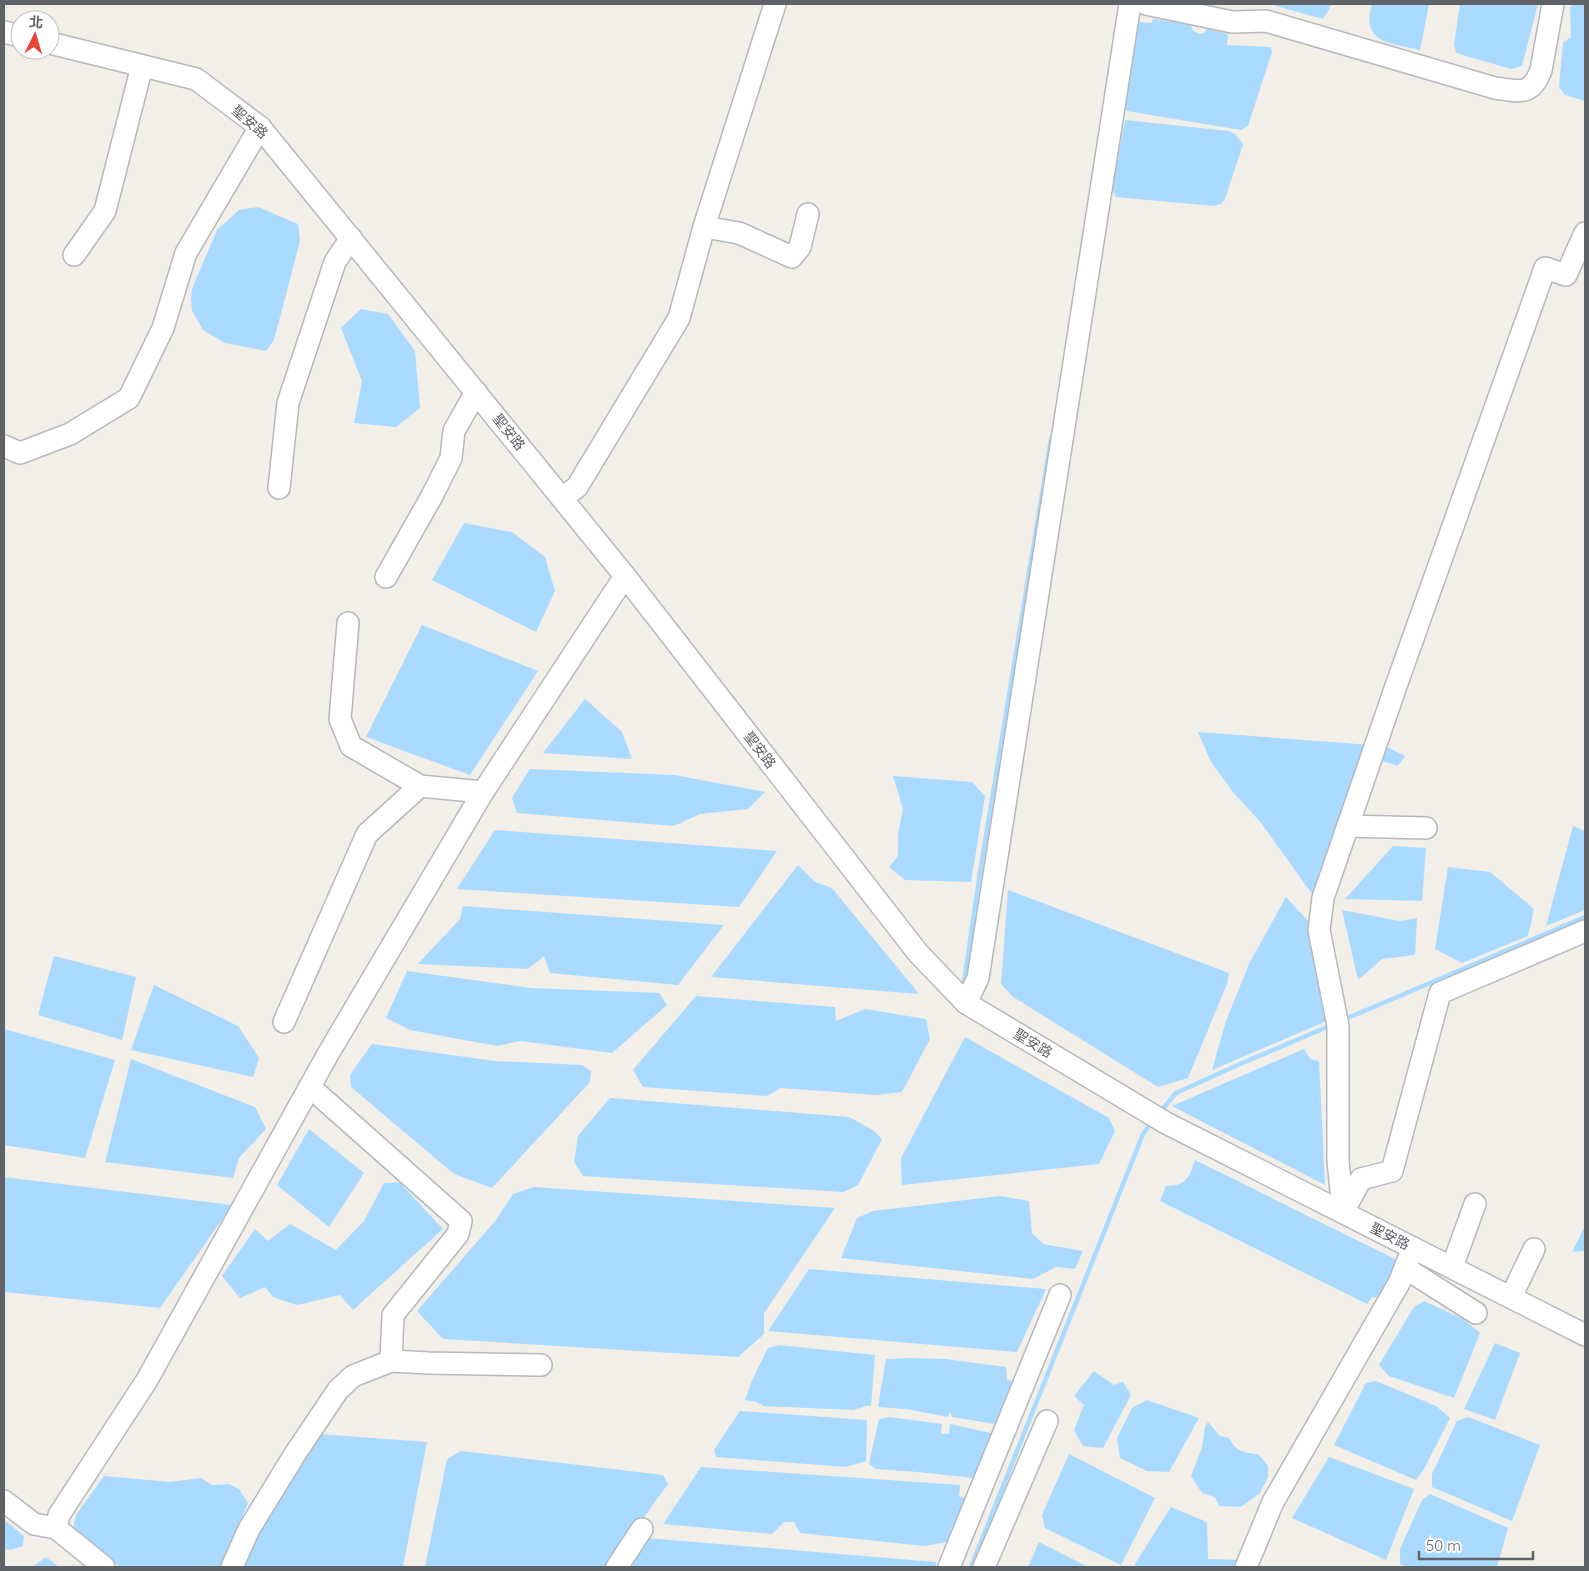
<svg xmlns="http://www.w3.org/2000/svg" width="1589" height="1571" viewBox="0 0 1589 1571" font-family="Quicksand,'Noto Sans TC',sans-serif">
	<rect width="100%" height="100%" fill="#f1efe8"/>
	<g fill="#aadaff">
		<polygon points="1269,4 1332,4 1323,19"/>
		<path d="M1372,4H1429L1420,50C1392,43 1360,44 1372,4Z"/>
		<polygon points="1460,4 1538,4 1522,66 1511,69 1456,53 1454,44"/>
		<polygon points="1574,4 1585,4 1585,101 1565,95 1559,87 1563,43 1571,37 1570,7"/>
		<polygon points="1153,19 1191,25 1193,31 1200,34 1204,33 1207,29 1228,34 1227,45 1271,47 1272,52 1248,126 1241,130 1127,111 1124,107 1138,22 1152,23"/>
		<polygon points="1125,120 1228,131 1235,134 1243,144 1225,199 1221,204 1214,206 1116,197 1112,190"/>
		<polygon points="258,207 298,224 300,241 274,340 266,351 225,343 203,330 192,311 191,301 192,289 217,230 239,210"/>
		<polygon points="361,309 388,314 415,351 420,408 396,427 354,423 362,381 341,328"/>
		<polygon points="464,523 512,532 545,557 555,591 536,632 432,580"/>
		<polygon points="422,625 538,671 470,775 366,737"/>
		<polygon points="585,699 622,732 632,759 543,753"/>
		<polygon points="1198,732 1385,746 1405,756 1398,766 1373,758 1317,901 1262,824 1233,792 1211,762"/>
		<polygon points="530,769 674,775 765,792 748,809 700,814 674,826 517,813 512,798"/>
		<polygon points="893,776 972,782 985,796 971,882 905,880 889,867 898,856 898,833 903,809"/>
		<polygon points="1573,826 1585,831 1585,910 1546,926"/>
		<polygon points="495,830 777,851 739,907 457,889"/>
		<polygon points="1393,846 1426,848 1422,901 1345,899"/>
		<polygon points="798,865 815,882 832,888 919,994 711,977"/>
		<polygon points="1448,867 1490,872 1534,909 1528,936 1462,963 1435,949"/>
		<polygon points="1008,890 1229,973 1227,984 1188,1078 1158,1087 1013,997 1001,984"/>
		<polygon points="1286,897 1309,922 1318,950 1334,1018 1212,1070 1226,1021 1249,964"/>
		<polygon points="463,906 724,925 678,985 550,973 544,956 528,969 418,964 460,919"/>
		<polygon points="1342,910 1400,921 1417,918 1415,955 1382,959 1358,980"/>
		<polygon points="54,956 136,977 122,1040 38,1015"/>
		<polygon points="407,971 531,988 659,993 667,1005 612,1053 520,1041 497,1046 410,1030 386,1018"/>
		<polygon points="154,985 238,1026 259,1058 253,1077 131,1050"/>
		<polygon points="696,996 835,1007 836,1021 865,1009 926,1019 930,1039 902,1092 876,1095 781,1088 767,1096 643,1087 633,1070"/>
		<polygon points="4,1029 115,1060 85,1158 4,1145"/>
		<polygon points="965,1037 1109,1118 1115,1131 1099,1164 902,1185 901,1158"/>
		<polygon points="372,1044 495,1061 582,1065 591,1071 590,1082 492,1188 454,1174 351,1087 350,1075"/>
		<polygon points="1304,1049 1310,1059 1319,1061 1325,1185 1172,1106"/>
		<polygon points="131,1059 255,1107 266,1129 239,1158 233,1178 105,1162"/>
		<polygon points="610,1098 849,1117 873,1130 882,1139 858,1185 843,1192 583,1176 574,1162 578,1136"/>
		<polygon points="309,1129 364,1173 329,1227 277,1185"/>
		<path d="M1195,1160L1395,1259V1275L1385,1298L1372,1297L1367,1304L1160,1201L1166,1186C1186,1186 1189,1178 1195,1160Z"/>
		<polygon points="4,1177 232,1205 160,1308 4,1292"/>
		<polygon points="399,1182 443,1229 353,1310 340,1295 297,1305 273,1297 265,1287 240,1298 222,1276 255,1229 268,1241 290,1224 336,1250 364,1221 384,1183"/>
		<polygon points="534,1187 835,1208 764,1313 764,1334 738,1357 443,1339 417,1311 496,1220 513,1194"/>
		<polygon points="1000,1196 1029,1201 1032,1233 1043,1244 1083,1251 1075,1269 1056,1267 1033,1279 841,1258 857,1218 873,1211"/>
		<polygon points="1585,1226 1585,1251 1572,1252"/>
		<polygon points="809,1269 1046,1289 1017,1352 768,1331"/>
		<polygon points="1424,1301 1463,1319 1480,1333 1454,1398 1389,1376 1379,1365 1414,1307"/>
		<polygon points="1495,1343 1520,1353 1495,1420 1464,1409"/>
		<polygon points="779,1345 875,1355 871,1406 866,1406 853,1410 763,1406 757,1402 745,1400 753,1378 768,1348"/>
		<polygon points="909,1358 945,1359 1006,1367 1007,1380 1022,1382 995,1424 952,1417 950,1411 948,1417 906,1409 878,1407 886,1359"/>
		<polygon points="1094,1371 1114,1385 1123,1382 1131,1395 1103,1448 1083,1446 1074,1430 1084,1405 1074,1396"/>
		<polygon points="1376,1381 1436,1406 1450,1418 1424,1469 1416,1480 1334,1445 1366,1383"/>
		<polygon points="1147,1400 1199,1418 1169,1472 1147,1471 1120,1458 1117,1438 1132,1408"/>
		<polygon points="740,1411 867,1420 866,1461 846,1467 716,1457 714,1450"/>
		<polygon points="890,1417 942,1424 941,1434 949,1434 950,1424 1000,1435 982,1479 918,1472 876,1469 869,1464 879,1419"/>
		<polygon points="1468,1417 1540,1445 1512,1521 1432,1487 1432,1474 1457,1421"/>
		<path d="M1208,1422L1220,1436L1229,1438C1238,1454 1243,1451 1259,1455L1268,1466V1477L1260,1493L1241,1507L1219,1506L1215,1497L1202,1493L1191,1476L1202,1447L1205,1427Z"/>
		<polygon points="319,1434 427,1442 403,1567 237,1567"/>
		<polygon points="461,1451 663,1475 668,1484 608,1567 425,1567 447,1459"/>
		<polygon points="1069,1454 1155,1498 1121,1565 1045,1528 1042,1515"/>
		<polygon points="1329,1457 1414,1489 1386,1560 1292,1518"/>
		<polygon points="701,1467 960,1485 959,1496 972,1500 961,1526 950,1529 957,1540 924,1546 800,1533 794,1522 784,1522 772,1534 663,1524"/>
		<polygon points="104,1476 170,1482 201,1478 212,1485 229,1484 239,1489 248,1503 222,1567 120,1567 73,1528 76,1515"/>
		<polygon points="1430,1494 1508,1528 1497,1567 1407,1567 1400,1564 1400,1549 1422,1500"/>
		<polygon points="1171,1507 1207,1522 1208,1559 1242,1560 1239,1567 1135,1567 1135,1564"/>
		<polygon points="4,1520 24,1536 23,1546 11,1550 4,1549"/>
		<polygon points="647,1538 936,1562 936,1567 626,1567"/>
		<polygon points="1039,1542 1088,1567 1028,1567"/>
		<polygon points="46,1557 59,1567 34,1567 35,1565"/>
	</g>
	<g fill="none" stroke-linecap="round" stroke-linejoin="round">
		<g stroke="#aadaff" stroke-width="4.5">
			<polyline points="964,983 979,879 1051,439"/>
			<polyline points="1343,1020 1585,917"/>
			<polyline points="1160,1112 1176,1093 1240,1064 1332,1025"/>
			<polyline points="971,1567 1143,1134 1152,1122"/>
		</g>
		<g stroke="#b5b8bc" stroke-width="24">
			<g id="minor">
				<path d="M1146,4L1232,22L1266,21L1495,88C1518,91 1531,97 1541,70L1553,4"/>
				<polyline points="4,32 20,36"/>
				<polyline points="50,43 196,79 260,127 625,576 918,953 966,1003 1166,1123 1585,1335"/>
				<polyline points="704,227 739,233 792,257 800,247 808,214"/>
				<polyline points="1585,233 1566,275 1545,268 1396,686 1323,898 1319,930 1338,1026 1338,1160 1343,1212 1361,1179 1392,1171 1440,993 1585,931"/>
				<polyline points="74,255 105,211 142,66"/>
				<polyline points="4,446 20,453 70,434 129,398 163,328 186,253 260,127"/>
				<polyline points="279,488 288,403 335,262 351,238"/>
				<polyline points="562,498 577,487 679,318 704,227 775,4"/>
				<polyline points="386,577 432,496 451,458 454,431 476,392"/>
				<polyline points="348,623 340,719 351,746 420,786 483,792"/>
				<polyline points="1348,826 1426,828"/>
				<polyline points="966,1003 978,978 1130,4"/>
				<polyline points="284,1022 367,834 420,786"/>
				<polyline points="310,1087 461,1221 458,1234 393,1315 391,1361"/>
				<polyline points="1452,1267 1475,1204"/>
				<polyline points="1405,1268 1476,1313"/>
				<polyline points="1511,1297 1534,1249"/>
				<polyline points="4,1501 34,1524 56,1528"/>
				<polyline points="104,1567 56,1528 59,1515 147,1380 328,1054 483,792 625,576"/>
				<polyline points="232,1567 249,1529 295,1454 338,1390 353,1376 391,1361 428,1363 541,1365"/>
				<polyline points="617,1567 642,1529"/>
				<polyline points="949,1567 1060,1295"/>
				<polyline points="984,1567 1047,1421"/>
				<polyline points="1246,1567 1273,1502 1399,1283 1413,1248"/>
			</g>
		</g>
		<use href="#minor" stroke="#fff" stroke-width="21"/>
	</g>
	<g text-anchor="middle" stroke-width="4" stroke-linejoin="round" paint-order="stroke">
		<g font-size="14" fill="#5f6368" stroke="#fff">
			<text transform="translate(250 122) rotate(41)" y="5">聖安路</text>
			<text transform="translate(509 432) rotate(51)" y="5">聖安路</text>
			<text transform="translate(760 750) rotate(52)" y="5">聖安路</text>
			<text transform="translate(1033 1043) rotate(31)" y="5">聖安路</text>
			<text transform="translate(1390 1236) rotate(27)" y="5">聖安路</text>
		</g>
	</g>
	<rect width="1589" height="1571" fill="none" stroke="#5f6368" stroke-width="10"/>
	<g transform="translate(35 35) rotate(5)"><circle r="24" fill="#ffffff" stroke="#bfc1c3"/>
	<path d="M0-4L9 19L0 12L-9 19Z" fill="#ea4335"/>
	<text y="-8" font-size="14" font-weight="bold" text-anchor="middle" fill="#5f6368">北</text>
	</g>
	<path d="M1419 1551v8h114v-8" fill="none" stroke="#5f6368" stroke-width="2.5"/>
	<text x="1426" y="1551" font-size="15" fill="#5f6368" stroke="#ffffff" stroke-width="4" paint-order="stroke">50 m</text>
</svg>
